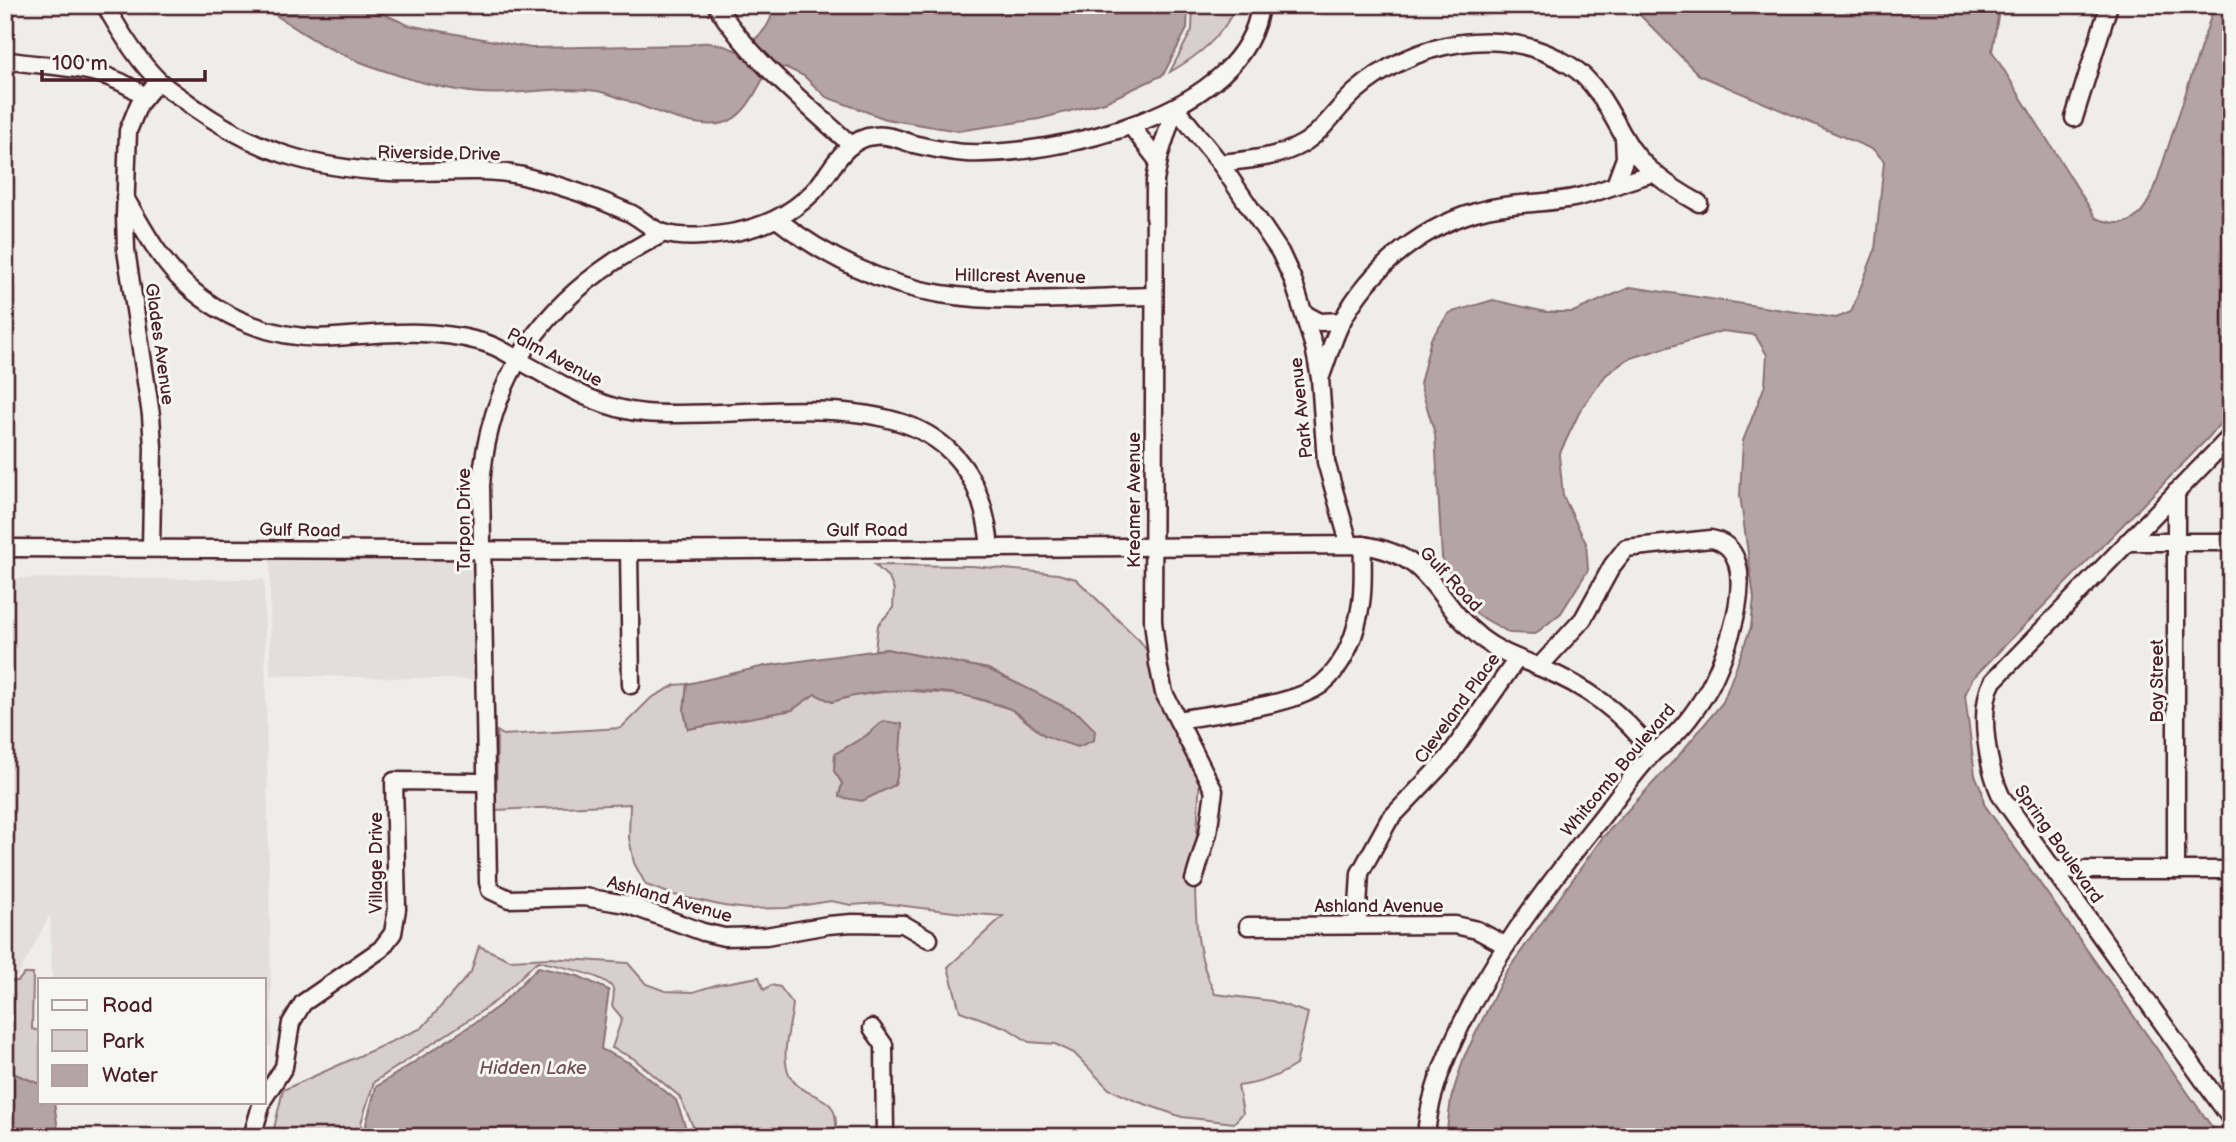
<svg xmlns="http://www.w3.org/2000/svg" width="2236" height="1142" viewBox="0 0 2236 1142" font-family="'Balsamiq Sans',sans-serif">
	<rect width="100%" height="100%" fill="#efedea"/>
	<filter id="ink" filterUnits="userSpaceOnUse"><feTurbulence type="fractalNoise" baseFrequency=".0143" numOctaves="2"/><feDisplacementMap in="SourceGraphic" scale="14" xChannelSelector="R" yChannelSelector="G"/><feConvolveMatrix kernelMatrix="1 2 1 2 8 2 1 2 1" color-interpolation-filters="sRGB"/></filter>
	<g filter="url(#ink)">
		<g fill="#e3dedc">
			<polygon points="301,556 477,558 479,680 270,675 270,558"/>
			<polygon points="5,578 264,579 272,1046 264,1046 264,979 52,979 50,915 18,976 5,976"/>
		</g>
		<g fill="#d7cfce" stroke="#90777c" stroke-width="2" fill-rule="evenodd">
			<path d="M1193,5H1236C1224,36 1198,56 1170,72L1192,30Z"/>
			<path d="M875,565L972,566L1058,574L1076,579L1140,641L1151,657L1200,774L1196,855L1187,883L1195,887C1196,927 1197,958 1215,994L1272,1001L1308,1013L1296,1065C1277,1077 1261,1083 1238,1086L1243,1113L1234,1123L1182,1117L1136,1101L1109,1089L1074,1053L1055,1044L1029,1042L1007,1028L960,1011L948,967L1003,916L962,913L881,903L851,905L831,901L786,908L748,909L724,906L674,895L646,885L634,863L629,838L630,804L496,810L497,731L503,735L621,728L651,698L675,685L687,684L684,711L688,729L792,710L815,693L832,702L852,696L899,690L964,695L1011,709L1045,736L1079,714L988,669L886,649L875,650L878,625L893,608L894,590L889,578ZM883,721L839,796L842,783L834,771L835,754L867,735Z"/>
			<path d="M479,946L510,960L550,958L628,963L646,984L665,991L693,992L719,984L759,977L764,990L771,985L780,987L793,1004C791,1025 780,1054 789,1074C804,1105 843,1086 835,1137H698L679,1096L633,1058L612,1048L622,1018L612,1006C613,1001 615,993 613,989C608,975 553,965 539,961L535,963L497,1000L476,1015L374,1082L361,1123L363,1137H272L283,1090L422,1028L471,972Z"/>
			<polygon points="24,974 33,974 32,1029 40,1031 40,1084 5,1070 5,981 18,981"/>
		</g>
		<g fill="#b4a4a5" stroke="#8a6f74" stroke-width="2">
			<path d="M260,5H364L408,25L531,48L689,45C707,40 720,44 738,51C757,39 771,29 774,5H1188L1187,29L1163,75L1105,102L1039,119L958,131L886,119L826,97L804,76L785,67L767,72C756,90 746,117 724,123C688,132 632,98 597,91C557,85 519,96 480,93C433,89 365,67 323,45C301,33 281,18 260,5Z"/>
			<path d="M1630,5H2000L1992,51L2096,218C2128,231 2141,219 2154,190L2214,7L2231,5V410L2209,437L1972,679L1965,695L1975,775L1982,791L1984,804L2219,1137H1446L1451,1099L1464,1057L1505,974L1603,837L1680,754L1723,702L1751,627L1754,598L1740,495L1743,441L1765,385L1767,355L1755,335L1722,331L1628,359L1606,375L1581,409L1559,455L1563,496L1586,543L1588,570L1561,613L1535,634L1510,633L1478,615L1459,590L1442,558L1435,434L1420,384L1431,339L1449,313L1493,300L1546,312H1573L1631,287L1836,318L1851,312L1875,250L1884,161L1874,150L1699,75Z"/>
			<path d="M886,649L988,669L1079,714L1095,730L1094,740L1078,747C1066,743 1052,740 1043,734C1031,726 1021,713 1008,708C954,687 886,684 832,702L815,694L792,710L688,729L684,711L687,684L765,666Z"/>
			<polygon points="883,721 902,724 899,768 895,785 862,801 839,797 842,783 834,771 835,754 867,735"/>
			<polygon points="538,967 578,976 609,990 601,1049 630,1063 676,1100 689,1137 368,1137 366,1124 376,1087 479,1020 500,1005"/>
			<polygon points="5,1070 40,1084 40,1102 54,1102 59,1137 5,1137"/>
		</g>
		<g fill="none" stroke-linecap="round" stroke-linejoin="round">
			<g stroke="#4a1f2b" stroke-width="21">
				<g id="minor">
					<path d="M105,5C120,32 137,60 159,81C168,90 181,97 191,105C257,152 310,168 390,172C434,174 479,166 523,176C560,185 595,197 630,213C642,219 652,230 664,233C681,239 714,236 731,233C763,227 789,216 813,192C832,172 843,139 874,136C887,134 901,140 913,144C931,148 948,152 966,153C1055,156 1248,115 1260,5"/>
					<path d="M716,5C750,59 803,101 850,144"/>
					<path d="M5,60C56,69 100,63 144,96"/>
					<polyline points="1175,107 1160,154 1155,181 1153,621 1158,664 1164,693 1214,791 1208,833 1194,880"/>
					<polyline points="1175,107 1220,163 1280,252 1293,280 1314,347 1320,378 1326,462 1349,543"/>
					<polyline points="2074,118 2109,5"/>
					<polyline points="1131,126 1158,161"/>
					<path d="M1220,163C1247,160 1278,158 1302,144C1323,132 1337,108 1355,92C1413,41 1503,22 1571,66C1596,82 1610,112 1624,137C1640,167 1670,187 1699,203"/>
					<polyline points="1615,185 1625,158 1624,137"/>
					<path d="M125,198C141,224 156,254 178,277C218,318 278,342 335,337C386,333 432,328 482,342C498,346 510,355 524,363C563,385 600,409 645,413C773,423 974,359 990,548"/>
					<path d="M778,220C824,256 883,285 941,294C1011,305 1084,297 1154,296"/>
					<path d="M664,233C558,286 489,364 481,486L488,882L490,890L509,899L584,897L626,904L703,932L724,937L766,936L828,925L852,923L903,924L929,939"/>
					<polyline points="1305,314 1320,322 1342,321"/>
					<path d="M1321,376C1328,358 1333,338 1342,321C1371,266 1427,223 1487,209C1517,202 1548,204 1578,197C1604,191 1628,179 1655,173"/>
					<path d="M2231,436L1993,681C1977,710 1988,767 2001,796L2231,1119"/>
					<polyline points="2176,492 2176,870"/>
					<polyline points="2127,542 2231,542"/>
					<path d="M5,548L629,551L1363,545C1435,556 1432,599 1481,638C1499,652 1518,658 1539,667C1587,687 1621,711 1653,753"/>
					<polyline points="151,548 153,447 151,415 126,250 125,216 128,131 139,104 158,81"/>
					<polyline points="629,551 631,685"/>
					<path d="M1178,720C1215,713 1294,706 1322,684C1345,665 1357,632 1361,603C1364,584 1362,564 1363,545"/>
					<polyline points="2054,870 2231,870"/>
					<polyline points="1357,925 1360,873 1389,820 1448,758 1517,659"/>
					<polyline points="1248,926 1455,925 1477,930 1505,945"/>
					<polyline points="872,1028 884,1045 885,1137"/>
					<polyline points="264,1098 284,1067 291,1023 303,1003 381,949 393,933 397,909 394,781 477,782"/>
					<polyline points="252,1137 262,1102"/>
					<path d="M1426,1137C1428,1103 1440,1071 1454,1040C1489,962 1540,895 1593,828C1613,804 1631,776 1653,753C1658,748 1664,745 1669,740C1684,727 1698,707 1708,690C1725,660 1768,549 1711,539L1626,548L1612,566L1583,619L1539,667"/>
				</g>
			</g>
			<use href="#minor" stroke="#f6f6f2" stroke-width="16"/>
		</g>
	</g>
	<g text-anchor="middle" stroke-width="6" stroke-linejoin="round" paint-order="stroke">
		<g font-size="18" fill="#4a1f2b" stroke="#f6f6f2">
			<text transform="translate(439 153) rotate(1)" y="6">Riverside Drive</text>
			<text transform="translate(1020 276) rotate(1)" y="6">Hillcrest Avenue</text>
			<text transform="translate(160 344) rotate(82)" y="6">Glades Avenue</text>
			<text transform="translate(555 357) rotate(28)" y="6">Palm Avenue</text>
			<text transform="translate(1301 408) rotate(-96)" y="6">Park Avenue</text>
			<text transform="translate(1134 500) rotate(-90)" y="6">Kreamer Avenue</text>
			<text transform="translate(464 520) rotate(-90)" y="6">Tarpon Drive</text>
			<text transform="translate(300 530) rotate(1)" y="6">Gulf Road</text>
			<text x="867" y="536">Gulf Road</text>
			<text transform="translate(1451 579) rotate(47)" y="6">Gulf Road</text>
			<text transform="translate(2157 681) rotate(-90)" y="6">Bay Street</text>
			<text transform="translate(1457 708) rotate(-54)" y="6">Cleveland Place</text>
			<text transform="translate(1618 770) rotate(-50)" y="6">Whitcomb Boulevard</text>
			<text transform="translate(2059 844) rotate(55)" y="6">Spring Boulevard</text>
			<text transform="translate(376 863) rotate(-90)" y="6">Village Drive</text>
			<text transform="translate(670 899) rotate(16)" y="6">Ashland Avenue</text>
			<text x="1379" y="912">Ashland Avenue</text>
		</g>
		<g font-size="19" font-style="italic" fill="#6f4e56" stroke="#f6f6f2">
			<text x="533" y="1074">Hidden Lake</text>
		</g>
	</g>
	<rect width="2236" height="1142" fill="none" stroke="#f6f6f2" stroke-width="28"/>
	<rect x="14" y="14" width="2208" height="1114" fill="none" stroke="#4a1f2b" stroke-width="2.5" filter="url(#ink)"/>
	<rect x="38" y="978" width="228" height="126" fill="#f6f6f2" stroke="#b1a0a2" stroke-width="2"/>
	<rect x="52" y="1000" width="35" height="10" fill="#f6f6f2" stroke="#b1a0a2" stroke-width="2"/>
	<text x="102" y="1012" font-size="21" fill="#4a1f2b">Road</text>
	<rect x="52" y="1030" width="35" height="21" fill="#d7cfce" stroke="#b1a0a2" stroke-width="2"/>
	<text x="102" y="1048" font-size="21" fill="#4a1f2b">Park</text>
	<rect x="52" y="1065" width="35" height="21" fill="#b4a4a5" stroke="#b1a0a2" stroke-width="2"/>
	<text x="102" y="1082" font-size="21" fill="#4a1f2b">Water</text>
	<path d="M42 70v10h163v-10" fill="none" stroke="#4a1f2b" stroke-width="3.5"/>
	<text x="52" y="70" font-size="21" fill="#4a1f2b" stroke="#f6f6f2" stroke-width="5" paint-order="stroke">100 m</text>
</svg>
